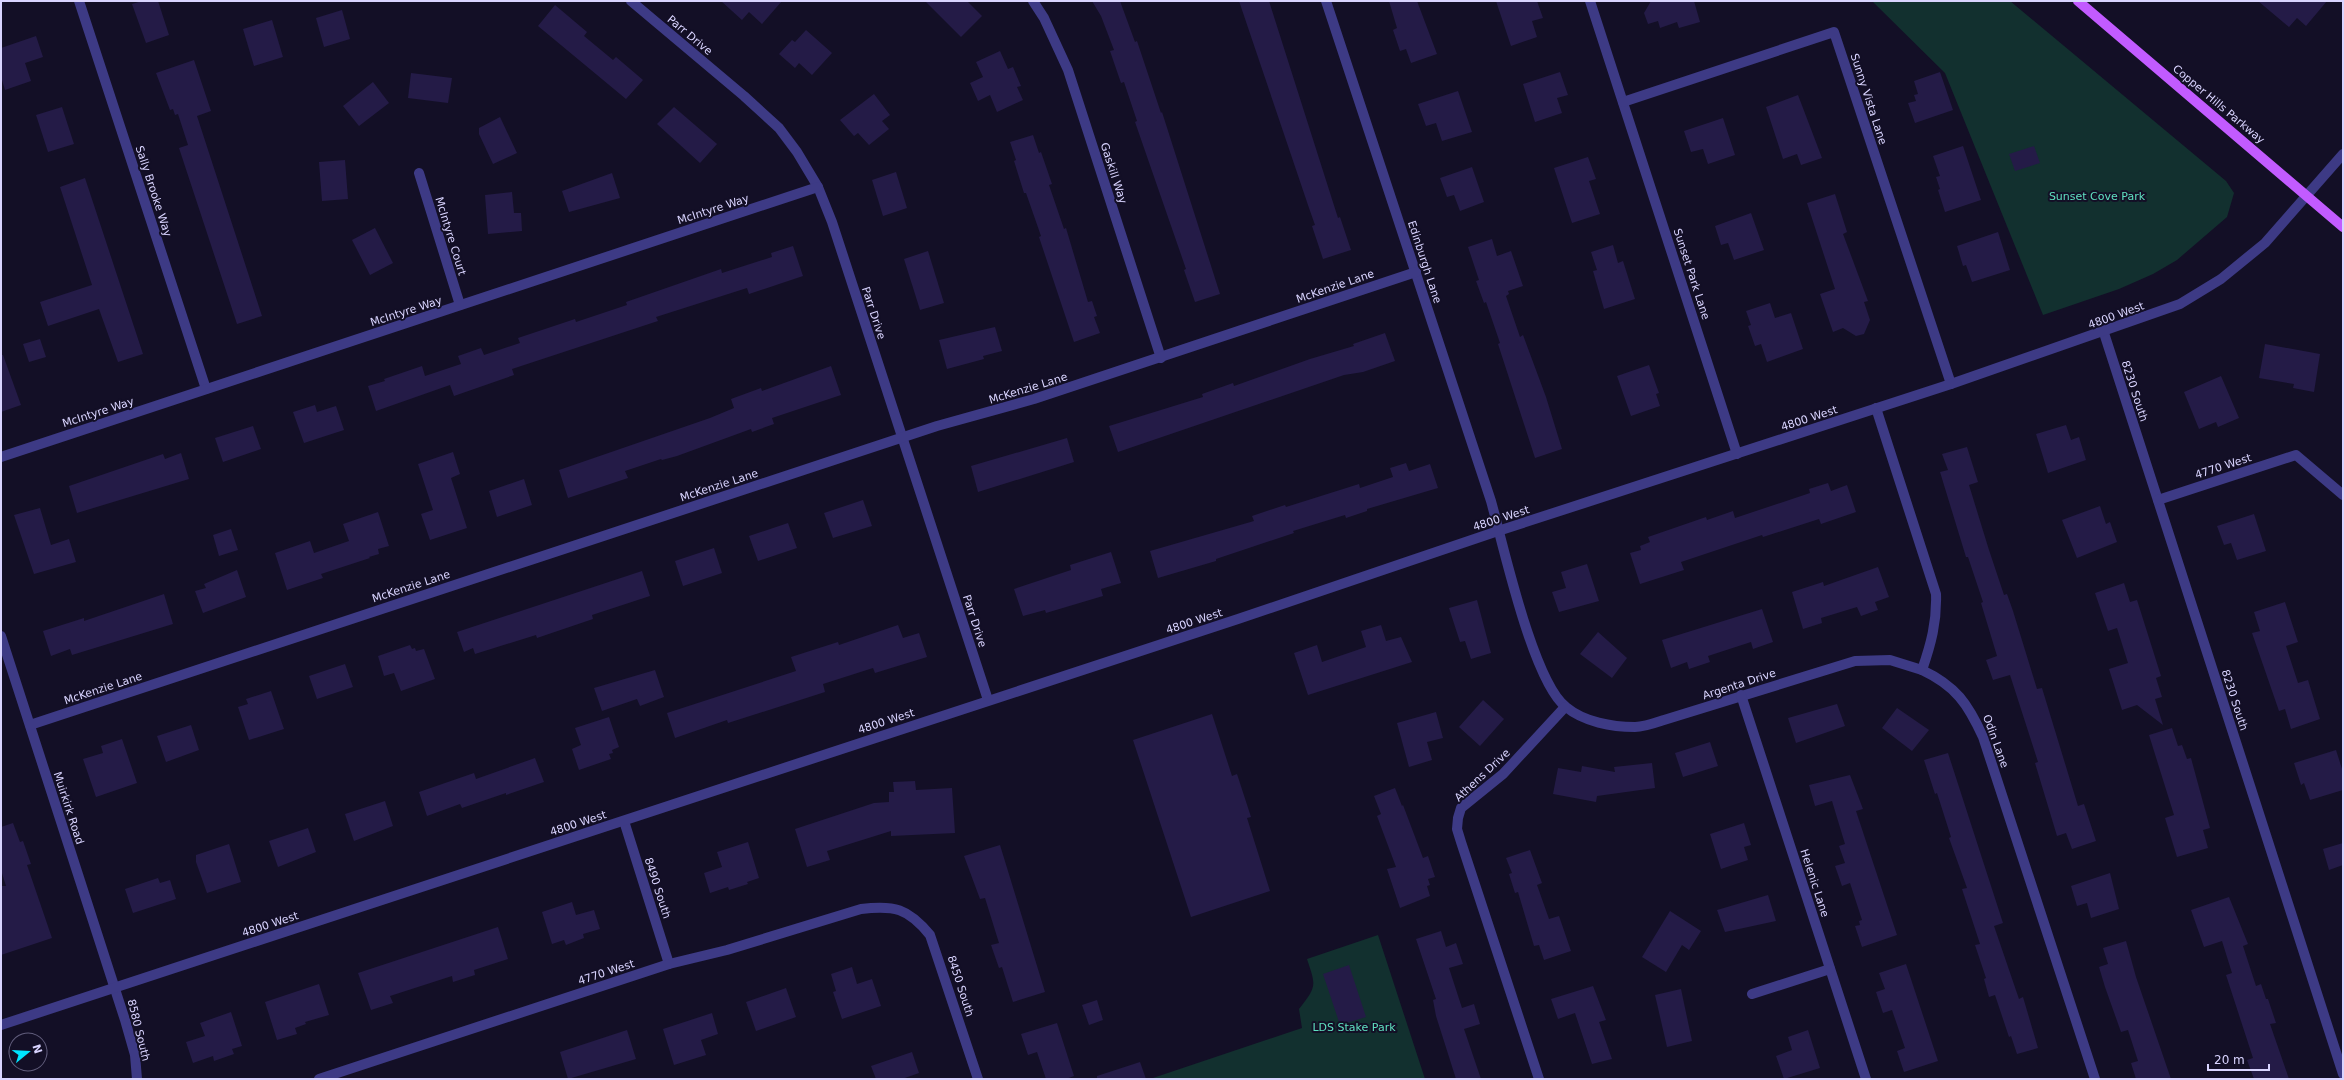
<svg xmlns="http://www.w3.org/2000/svg" width="2344" height="1080" viewBox="0 0 2344 1080" font-family="'DejaVu Sans',sans-serif">
	<rect width="100%" height="100%" fill="#130f26"/>
	<g fill="#12302f">
		<polygon points="1872,1 2010,1 2226,181 2234,193 2227,217 2177,260 2153,274 2119,289 2043,315 1945,73"/>
		<path d="M1378,935L1425,1079H1150L1302,1028L1299,1009C1317,986 1316,986 1307,959Z"/>
	</g>
	<g fill="#241b47">
		<polygon points="142,1 158,1 169,35 146,43 132,4"/>
		<polygon points="721,1 782,1 762,24 749,12 742,20"/>
		<polygon points="925,1 967,1 982,16 961,37"/>
		<polygon points="1092,1 1120,1 1135,42 1137,41 1161,113 1162,112 1220,294 1195,302 1184,270 1186,269 1135,122 1137,121 1124,82 1121,83 1110,51 1114,50 1101,16"/>
		<polygon points="1239,1 1269,1 1338,218 1340,217 1351,250 1323,259 1312,226 1315,225 1309,208"/>
		<polygon points="1389,1 1417,1 1437,54 1411,63 1406,49 1400,51 1393,30 1397,28"/>
		<polygon points="1496,1 1537,1 1543,18 1532,21 1537,37 1511,46"/>
		<polygon points="1651,1 1694,1 1700,22 1679,28 1677,22 1660,28 1658,21 1648,24 1644,13"/>
		<polygon points="2258,1 2327,1 2306,26 2297,18 2289,27"/>
		<polygon points="555,5 587,32 584,36 613,60 616,57 643,80 626,99 538,26"/>
		<polygon points="342,10 350,39 324,47 316,18"/>
		<polygon points="272,20 283,57 254,66 243,29"/>
		<polygon points="806,30 832,53 812,75 799,63 795,68 779,54 792,40 795,42"/>
		<polygon points="36,36 43,57 25,63 31,81 5,90 1,77 1,48"/>
		<polygon points="1000,51 1008,69 1013,67 1021,86 1017,87 1023,100 997,112 990,95 978,101 970,83 983,77 976,62"/>
		<polygon points="194,60 211,111 197,116 262,316 237,324 179,148 188,145 178,114 175,115 173,109 170,110 156,73"/>
		<polygon points="1560,72 1568,95 1557,98 1562,113 1535,122 1523,84"/>
		<polygon points="1940,72 1953,110 1915,123 1908,103 1916,101 1914,95 1918,94 1914,81"/>
		<polygon points="411,73 452,78 448,103 408,98"/>
		<polygon points="373,82 389,103 359,126 343,106"/>
		<polygon points="1458,91 1472,132 1442,141 1436,123 1426,126 1418,104"/>
		<polygon points="874,94 890,115 882,121 889,129 869,145 858,133 854,136 840,120"/>
		<polygon points="1798,95 1822,158 1801,165 1797,154 1783,159 1766,107"/>
		<polygon points="62,107 74,144 48,152 36,115"/>
		<polygon points="674,107 717,144 700,163 657,124"/>
		<polygon points="500,117 517,153 493,164 479,134 479,128"/>
		<polygon points="1723,118 1735,155 1708,164 1703,149 1691,152 1684,131"/>
		<polygon points="1033,135 1039,153 1041,152 1052,184 1049,185 1064,229 1066,228 1088,302 1092,301 1097,316 1094,317 1100,333 1074,342 1039,237 1041,236 1026,193 1024,193 1014,161 1016,160 1010,142"/>
		<polygon points="1963,146 1981,200 1945,212 1938,190 1940,189 1936,177 1940,176 1933,156"/>
		<polygon points="2034,146 2040,163 2015,171 2009,154"/>
		<polygon points="1588,157 1596,179 1589,181 1600,214 1572,223 1554,168"/>
		<polygon points="345,160 348,199 322,201 319,162"/>
		<polygon points="1472,167 1484,202 1460,211 1454,195 1447,197 1440,178"/>
		<polygon points="896,172 907,208 883,216 872,180"/>
		<polygon points="612,173 620,198 569,212 562,191"/>
		<polygon points="85,178 143,354 118,362 99,309 48,326 40,302 92,285 60,187"/>
		<polygon points="512,192 514,213 521,213 522,231 488,234 485,195"/>
		<polygon points="1835,194 1847,232 1843,234 1868,301 1864,302 1870,320 1864,334 1856,336 1843,328 1833,332 1820,294 1835,289 1807,203"/>
		<polygon points="1751,213 1764,250 1734,260 1728,243 1721,245 1715,226"/>
		<polygon points="375,228 393,263 370,275 352,240"/>
		<polygon points="1998,232 2010,270 1972,282 1966,265 1963,266 1957,246"/>
		<polygon points="1492,239 1497,256 1511,251 1523,286 1508,291 1509,294 1506,296 1520,337 1523,335 1546,397 1562,449 1535,458 1498,344 1500,343 1486,302 1484,303 1476,281 1479,280 1468,247"/>
		<polygon points="1613,245 1618,263 1623,261 1635,299 1604,309 1593,271 1597,270 1591,252"/>
		<polygon points="793,246 803,276 749,294 747,288 656,317 658,321 512,369 514,375 454,396 450,385 376,411 368,386 385,381 384,379 422,366 425,376 461,364 458,356 481,348 484,355 520,343 518,338 575,319 576,322 627,305 626,302 721,269 722,273 772,257 771,253"/>
		<polygon points="928,251 944,303 920,310 904,259"/>
		<polygon points="1770,303 1775,318 1791,313 1803,349 1767,362 1761,344 1755,346 1748,326 1751,325 1746,311"/>
		<polygon points="995,327 1002,351 983,356 984,359 947,369 939,340"/>
		<polygon points="1385,333 1395,361 1363,372 1344,375 1118,452 1109,426 1203,397 1202,394 1233,383 1234,386 1310,359 1354,346 1353,344"/>
		<polygon points="40,339 46,357 29,362 23,344"/>
		<polygon points="2265,344 2320,354 2314,392 2293,388 2294,384 2259,378"/>
		<polygon points="1,355 3,355 21,405 1,412"/>
		<polygon points="1649,365 1659,393 1656,394 1660,406 1631,416 1617,376"/>
		<polygon points="831,366 841,395 772,418 774,424 752,432 751,429 677,456 662,460 661,459 625,471 628,478 568,498 559,470 710,418 734,408 731,399 761,388 762,391"/>
		<polygon points="2221,376 2239,418 2218,427 2216,422 2199,429 2184,392"/>
		<polygon points="315,405 317,412 336,406 344,430 304,443 293,412"/>
		<polygon points="2066,425 2071,440 2079,437 2086,460 2048,473 2036,434"/>
		<polygon points="253,426 261,449 223,462 215,438"/>
		<polygon points="1067,438 1074,462 978,492 971,466"/>
		<polygon points="1967,447 1978,482 1969,485 1989,550 2004,595 2007,594 2013,611 2037,689 2042,688 2078,806 2084,804 2096,841 2072,849 2066,833 2057,836 2035,763 2038,762 2010,675 1993,680 1986,660 1997,656 1981,603 1983,602 1968,557 1966,557 1940,472 1948,470 1942,454"/>
		<polygon points="453,452 460,474 451,478 467,528 430,540 421,514 433,510 418,464"/>
		<polygon points="181,453 189,479 77,513 69,486 163,454 165,459"/>
		<polygon points="1406,463 1409,471 1430,464 1438,488 1367,509 1367,511 1346,518 1345,515 1293,531 1294,533 1216,559 1216,561 1158,578 1150,551 1254,521 1252,516 1285,505 1286,507 1359,484 1360,488 1393,477 1390,468"/>
		<polygon points="524,479 532,505 497,517 489,491"/>
		<polygon points="1828,483 1831,491 1847,485 1856,512 1821,524 1819,519 1763,537 1762,535 1681,562 1684,570 1640,584 1630,553 1641,550 1640,546 1650,542 1648,537 1706,517 1707,520 1733,511 1735,518 1810,493 1809,489"/>
		<polygon points="863,500 872,526 833,538 824,513"/>
		<polygon points="2100,506 2106,524 2110,522 2117,542 2077,558 2062,520"/>
		<polygon points="40,508 51,545 69,539 76,562 34,574 14,515"/>
		<polygon points="378,512 389,546 378,549 379,554 369,557 370,558 321,574 323,578 287,590 275,553 310,541 314,553 349,541 343,524"/>
		<polygon points="2254,514 2266,551 2237,560 2231,543 2224,545 2217,526"/>
		<polygon points="788,523 797,548 758,561 749,536"/>
		<polygon points="231,529 238,550 219,556 213,535"/>
		<polygon points="714,548 722,573 683,586 675,561"/>
		<polygon points="1111,552 1121,583 1101,589 1103,596 1046,613 1045,610 1023,616 1014,589 1071,570 1070,565"/>
		<polygon points="1587,564 1599,601 1559,612 1552,592 1566,588 1561,572"/>
		<polygon points="1878,567 1889,597 1875,602 1878,610 1861,616 1857,607 1821,618 1822,623 1803,629 1792,592 1823,582 1824,586"/>
		<polygon points="237,570 246,597 203,613 195,591 206,588 204,584"/>
		<polygon points="642,571 650,596 592,615 593,619 537,638 536,635 475,654 473,648 464,652 457,632"/>
		<polygon points="2124,583 2130,602 2137,600 2161,676 2156,678 2162,697 2155,699 2163,725 2137,705 2122,710 2109,669 2128,663 2117,628 2108,631 2095,593"/>
		<polygon points="164,594 173,624 72,655 70,649 51,656 43,631 84,618 84,621"/>
		<polygon points="1477,600 1491,653 1471,659 1465,641 1460,642 1449,608"/>
		<polygon points="2285,602 2298,642 2286,646 2298,683 2308,680 2320,719 2291,729 2285,709 2279,711 2252,633 2260,631 2254,612"/>
		<polygon points="1762,609 1773,642 1753,649 1751,642 1708,656 1710,662 1689,669 1687,662 1671,668 1662,640"/>
		<polygon points="898,625 903,638 919,633 927,657 875,673 873,668 823,684 825,692 728,723 727,720 675,738 667,713 796,671 791,657 838,642 839,645"/>
		<polygon points="1381,625 1386,641 1401,637 1412,662 1308,695 1294,653 1317,645 1322,662 1366,647 1361,631"/>
		<polygon points="1598,632 1627,658 1612,678 1580,654"/>
		<polygon points="410,645 412,649 415,648 416,651 424,649 435,679 401,691 394,673 384,676 378,656"/>
		<polygon points="345,664 353,687 317,699 309,676"/>
		<polygon points="655,670 664,697 640,706 637,699 602,711 594,688"/>
		<polygon points="271,691 284,729 249,740 238,707 248,704 246,699"/>
		<polygon points="1483,700 1504,719 1480,746 1459,727"/>
		<polygon points="1837,704 1845,726 1796,743 1788,718"/>
		<polygon points="1897,708 1929,730 1912,751 1882,728"/>
		<polygon points="1436,712 1443,738 1427,742 1432,760 1409,767 1397,723"/>
		<polygon points="1212,714 1232,776 1237,774 1251,817 1247,818 1270,891 1191,917 1133,740"/>
		<polygon points="609,717 619,747 612,750 613,753 609,754 611,759 579,770 572,749 581,745 575,728"/>
		<polygon points="191,725 199,750 166,762 157,736"/>
		<polygon points="2172,728 2178,746 2182,745 2187,759 2191,758 2210,828 2203,830 2208,848 2177,857 2165,818 2174,815 2149,735"/>
		<polygon points="122,739 137,783 96,797 83,759 103,753 101,746"/>
		<polygon points="1710,742 1718,766 1683,777 1675,753"/>
		<polygon points="2336,750 2343,772 2343,790 2310,800 2304,783 2301,785 2294,763"/>
		<polygon points="1948,753 2003,923 1994,926 2019,999 2023,997 2038,1048 2017,1054 2011,1036 2009,1037 1995,995 1989,997 1984,979 1986,978 1975,945 1980,944 1962,889 1967,888 1949,838 1951,837 1937,793 1935,794 1924,760"/>
		<polygon points="535,758 544,782 506,795 506,793 462,808 460,804 427,816 419,792 474,773 476,779"/>
		<polygon points="1652,763 1655,788 1597,796 1596,802 1553,794 1558,768 1581,772 1582,766 1615,772 1614,767"/>
		<polygon points="1850,775 1863,809 1856,811 1897,935 1862,947 1855,926 1860,925 1859,921 1862,920 1850,883 1842,886 1835,866 1845,863 1839,846 1845,844 1832,801 1815,806 1809,785"/>
		<polygon points="915,781 916,790 952,788 955,833 891,836 891,831 827,851 830,860 807,867 795,829 874,803 889,802 889,792 894,792 893,782"/>
		<polygon points="1395,788 1402,806 1403,805 1423,858 1428,856 1435,877 1428,879 1430,885 1427,886 1430,896 1400,908 1387,869 1396,867 1377,816 1381,814 1374,796"/>
		<polygon points="385,801 393,826 354,841 345,814"/>
		<polygon points="13,823 20,842 23,841 31,864 27,865 52,938 1,955 1,886 6,886 1,870 1,827"/>
		<polygon points="1744,823 1751,845 1744,847 1748,860 1721,869 1710,834"/>
		<polygon points="308,828 316,852 278,867 269,841"/>
		<polygon points="748,842 759,878 747,882 748,884 729,890 728,887 710,893 704,873 722,867 717,852"/>
		<polygon points="2343,843 2343,865 2329,870 2323,849"/>
		<polygon points="229,844 241,882 207,893 196,862 196,855"/>
		<polygon points="1000,845 1045,992 1013,1002 1002,967 999,968 991,945 999,943 985,898 980,899 964,856"/>
		<polygon points="1530,850 1542,883 1537,885 1549,919 1559,916 1571,951 1544,960 1539,945 1534,946 1518,892 1515,893 1509,874 1512,873 1506,858"/>
		<polygon points="2110,873 2119,909 2091,918 2087,903 2077,906 2071,886"/>
		<polygon points="158,878 160,883 170,880 176,899 133,913 125,889"/>
		<polygon points="1768,895 1776,921 1725,932 1717,910"/>
		<polygon points="2229,897 2248,944 2243,946 2256,986 2261,984 2266,999 2268,999 2276,1023 2270,1024 2289,1079 2254,1079 2247,1060 2253,1058 2226,975 2232,973 2222,941 2204,947 2191,910"/>
		<polygon points="572,902 576,915 594,910 600,929 583,934 584,938 566,945 564,940 552,944 542,912"/>
		<polygon points="1670,911 1701,931 1689,950 1682,945 1666,972 1642,957"/>
		<polygon points="498,927 508,959 474,970 475,975 453,982 452,976 390,996 393,1003 371,1010 358,973"/>
		<polygon points="1441,931 1446,947 1456,943 1463,964 1449,968 1462,1008 1474,1004 1480,1024 1464,1029 1481,1079 1456,1079 1436,1016 1433,1000 1436,999 1416,939"/>
		<polygon points="2126,941 2136,977 2171,1079 2136,1079 2131,1063 2138,1061 2128,1030 2121,1032 2105,987 2099,967 2108,964 2103,948"/>
		<polygon points="1906,964 1938,1061 1904,1072 1897,1051 1905,1048 1892,1010 1883,1013 1876,992 1885,989 1879,973"/>
		<polygon points="1349,965 1366,1017 1340,1025 1323,974"/>
		<polygon points="852,967 857,984 872,979 881,1006 842,1019 833,992 836,991 831,974"/>
		<polygon points="319,984 329,1015 305,1022 306,1024 295,1028 297,1034 277,1040 265,1002"/>
		<polygon points="1593,986 1606,1020 1599,1022 1612,1059 1592,1064 1575,1013 1558,1019 1551,999"/>
		<polygon points="786,988 796,1017 756,1031 746,1002"/>
		<polygon points="1681,989 1692,1041 1667,1047 1655,995"/>
		<polygon points="1097,1000 1103,1020 1089,1025 1082,1005"/>
		<polygon points="231,1012 242,1046 232,1049 234,1054 214,1061 213,1056 193,1063 186,1042 205,1036 200,1023"/>
		<polygon points="712,1013 718,1034 701,1040 706,1055 674,1065 663,1029"/>
		<polygon points="1057,1023 1074,1076 1066,1079 1046,1079 1037,1052 1028,1055 1021,1034"/>
		<polygon points="627,1030 636,1059 568,1079 560,1052"/>
		<polygon points="1808,1030 1820,1068 1784,1079 1776,1056 1792,1050 1788,1037"/>
		<polygon points="912,1052 919,1073 902,1079 876,1079 871,1066"/>
		<polygon points="1140,1062 1146,1079 1097,1079 1097,1076"/>
	</g>
	<g fill="none" stroke-linecap="round" stroke-linejoin="round">
		<g stroke="#3d3a85" stroke-width="10">
			<polyline points="79,1 206,389"/>
			<polyline points="631,1 744,96 779,128 797,152 818,187 832,222 988,700"/>
			<polyline points="1033,1 1044,18 1068,70 1161,358"/>
			<path d="M1326,1L1491,501C1503,544 1533,682 1566,707C1584,722 1612,727 1635,727C1644,727 1655,723 1664,720L1855,661L1890,660L1922,670"/>
			<polyline points="1590,1 1737,454"/>
			<polyline points="1623,102 1834,32 1951,384"/>
			<polyline points="419,173 460,305"/>
			<polyline points="2104,333 2343,1074"/>
			<path d="M1876,408L1936,594C1937,622 1931,644 1922,670C1956,686 1968,704 1983,737L2095,1079"/>
			<polyline points="1,457 818,187"/>
			<polyline points="2158,500 2296,455 2343,495"/>
			<polyline points="1,636 125,1020 135,1055 137,1079"/>
			<polyline points="1741,695 1866,1079"/>
			<polyline points="30,725 937,426 1034,399 1416,272"/>
			<polyline points="624,821 669,964"/>
			<polyline points="1752,994 1830,969"/>
			<polyline points="1,1025 1238,619 1498,531 1951,384 2180,304 2221,279 2265,243 2343,154"/>
			<path d="M319,1079L669,964L727,950L861,909C894,905 908,908 930,935L978,1079"/>
			<polyline points="1539,1079 1461,842 1457,829 1458,818 1461,808 1503,774 1565,707"/>
		</g>
		<polyline stroke="#c25bff" stroke-width="10" points="2078,1 2343,227"/>
	</g>
	<g text-anchor="middle" stroke-width="4" stroke-linejoin="round" paint-order="stroke">
		<g font-size="11" fill="#d9d4ff" stroke="#130f26">
			<text transform="translate(690 35) rotate(40)" y="4">Parr Drive</text>
			<text transform="translate(1869 99) rotate(72)" y="4">Sunny Vista Lane</text>
			<text transform="translate(2219 104) rotate(40)" y="4">Copper Hills Parkway</text>
			<text transform="translate(1114 173) rotate(72)" y="4">Gaskill Way</text>
			<text transform="translate(154 191) rotate(72)" y="4">Sally Brooke Way</text>
			<text transform="translate(713 209) rotate(-18)" y="4">McIntyre Way</text>
			<text transform="translate(451 236) rotate(73)" y="4">McIntyre Court</text>
			<text transform="translate(1425 262) rotate(72)" y="4">Edinburgh Lane</text>
			<text transform="translate(1692 274) rotate(72)" y="4">Sunset Park Lane</text>
			<text transform="translate(1335 286) rotate(-19)" y="4">McKenzie Lane</text>
			<text transform="translate(406 311) rotate(-18)" y="4">McIntyre Way</text>
			<text transform="translate(874 313) rotate(72)" y="4">Parr Drive</text>
			<text transform="translate(2116 315) rotate(-20)" y="4">4800 West</text>
			<text transform="translate(1028 388) rotate(-17)" y="4">McKenzie Lane</text>
			<text transform="translate(2135 391) rotate(72)" y="4">8230 South</text>
			<text transform="translate(98 412) rotate(-18)" y="4">McIntyre Way</text>
			<text transform="translate(1809 418) rotate(-18)" y="4">4800 West</text>
			<text transform="translate(2223 466) rotate(-18)" y="4">4770 West</text>
			<text transform="translate(719 485) rotate(-18)" y="4">McKenzie Lane</text>
			<text transform="translate(1501 518) rotate(-18)" y="4">4800 West</text>
			<text transform="translate(411 586) rotate(-18)" y="4">McKenzie Lane</text>
			<text transform="translate(975 621) rotate(72)" y="4">Parr Drive</text>
			<text transform="translate(1194 621) rotate(-18)" y="4">4800 West</text>
			<text transform="translate(1739 684) rotate(-18)" y="4">Argenta Drive</text>
			<text transform="translate(103 688) rotate(-18)" y="4">McKenzie Lane</text>
			<text transform="translate(2235 700) rotate(72)" y="4">8230 South</text>
			<text transform="translate(886 721) rotate(-18)" y="4">4800 West</text>
			<text transform="translate(1996 741) rotate(70)" y="4">Odin Lane</text>
			<text transform="translate(1482 775) rotate(-43)" y="4">Athens Drive</text>
			<text transform="translate(69 808) rotate(72)" y="4">Muirkirk Road</text>
			<text transform="translate(578 823) rotate(-18)" y="4">4800 West</text>
			<text transform="translate(1815 883) rotate(72)" y="4">Helenic Lane</text>
			<text transform="translate(658 888) rotate(72)" y="4">8490 South</text>
			<text transform="translate(270 924) rotate(-18)" y="4">4800 West</text>
			<text transform="translate(606 972) rotate(-18)" y="4">4770 West</text>
			<text transform="translate(961 986) rotate(72)" y="4">8450 South</text>
			<text transform="translate(139 1030) rotate(76)" y="4">8580 South</text>
		</g>
		<g font-size="11" fill="#5fe0c0" stroke="#130f26">
			<text x="2097" y="200">Sunset Cove Park</text>
			<text x="1354" y="1031">LDS Stake Park</text>
		</g>
	</g>
	<rect width="2344" height="1080" fill="none" stroke="#d9d4ff" stroke-width="4"/>
	<g transform="translate(28 1052) rotate(72)"><circle r="19" fill="#130f26" stroke="#625e7d"/>
	<path d="M0-3L7 15L0 10L-7 15Z" fill="#00e5ff"/>
	<text y="-6" font-size="11" font-weight="bold" text-anchor="middle" fill="#d9d4ff">N</text>
	</g>
	<path d="M2208 1064v6h61v-6" fill="none" stroke="#d9d4ff" stroke-width="2"/>
	<text x="2214" y="1064" font-size="12" fill="#d9d4ff" stroke="#130f26" stroke-width="3" paint-order="stroke">20 m</text>
</svg>
